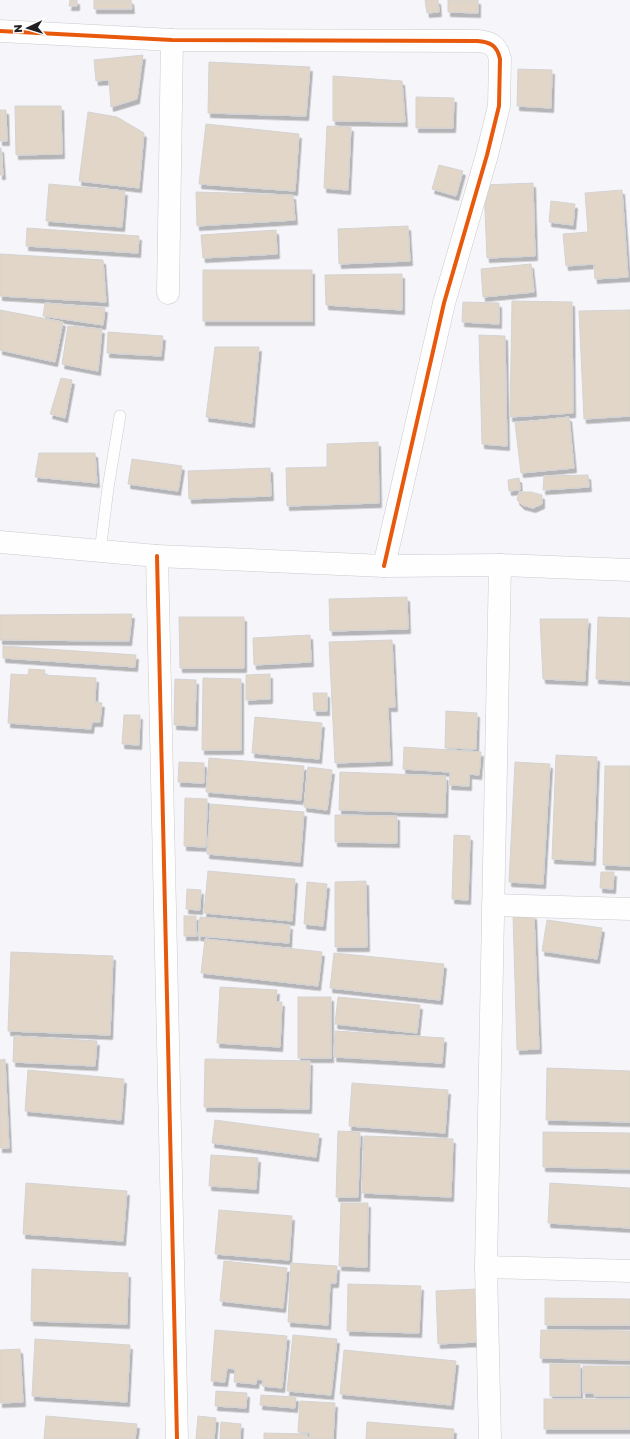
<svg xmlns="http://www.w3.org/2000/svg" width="630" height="1439" viewBox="0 0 630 1439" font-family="'Golos Text',sans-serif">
	<defs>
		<filter id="shadow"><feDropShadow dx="2.5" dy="4.5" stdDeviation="0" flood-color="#0004"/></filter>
	</defs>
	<rect width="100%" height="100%" fill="#f6f5f9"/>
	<g fill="#e1d6c7" stroke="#d4d3d4" filter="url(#shadow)">
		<polygon points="70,0 77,0 77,6 69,6"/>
		<polygon points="94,0 131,0 132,9 94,9"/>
		<polygon points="425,0 438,0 439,12 427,13"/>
		<polygon points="448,0 478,0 478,13 448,12"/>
		<polygon points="143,55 137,99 111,107 109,80 96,81 94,60"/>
		<polygon points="209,62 310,67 306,116 208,113"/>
		<polygon points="518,69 552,70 551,108 517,106"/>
		<polygon points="333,76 402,81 405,122 333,121"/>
		<polygon points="416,97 454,98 453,128 416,128"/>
		<polygon points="15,106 61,106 62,154 16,155"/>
		<polygon points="0,110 6,110 7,141 0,141"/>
		<polygon points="88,112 117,117 144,133 139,188 79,181"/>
		<polygon points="206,124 299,134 295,191 199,184"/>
		<polygon points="327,126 351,127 348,190 324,188"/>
		<polygon points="0,148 1,148 3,175 0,175"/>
		<polygon points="439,165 463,171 456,196 432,189"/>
		<polygon points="533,183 535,256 487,258 484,185"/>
		<polygon points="49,184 125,191 122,227 46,221"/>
		<polygon points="622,190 628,277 595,279 594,264 566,266 563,234 588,232 585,193"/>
		<polygon points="196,192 293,195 295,220 197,226"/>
		<polygon points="551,201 575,204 573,225 549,222"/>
		<polygon points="408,226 410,261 339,264 338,229"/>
		<polygon points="27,228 139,236 138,253 26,246"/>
		<polygon points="276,230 277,254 203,258 201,235"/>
		<polygon points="0,254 103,260 106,302 0,296"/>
		<polygon points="531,264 534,292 483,297 481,269"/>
		<rect x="203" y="270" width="109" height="51"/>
		<polygon points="402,274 402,310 326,305 325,275"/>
		<polygon points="512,301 572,302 573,413 510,417"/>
		<polygon points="463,302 499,303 499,324 462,322"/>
		<polygon points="45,303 105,308 103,325 43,316"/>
		<polygon points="0,310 63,322 55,362 0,350"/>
		<polygon points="630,310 630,416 584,419 579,311"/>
		<polygon points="68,326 102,329 98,371 62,364"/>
		<polygon points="108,332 163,336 161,356 107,353"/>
		<polygon points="479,335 505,336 507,446 482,444"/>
		<polygon points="215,347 259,347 252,423 206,417"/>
		<polygon points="61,378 72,380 65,418 50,414"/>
		<polygon points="569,417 574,468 521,473 515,423"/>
		<polygon points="378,442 379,503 287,506 286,468 327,467 327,444"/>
		<polygon points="39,453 95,453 97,483 35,477"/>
		<polygon points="132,459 182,466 178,491 128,484"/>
		<polygon points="270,468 271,496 189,499 188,471"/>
		<polygon points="588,475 589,487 543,490 544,476"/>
		<polygon points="519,478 520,490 509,491 508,480"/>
		<polygon points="519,492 531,492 542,495 542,504 533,508 522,505 517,500"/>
		<polygon points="407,597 408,629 330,631 329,599"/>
		<polygon points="132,614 129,641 0,640 0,615"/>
		<polygon points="179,617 244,617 244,668 180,668"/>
		<polygon points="598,617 630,618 630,681 596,679"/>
		<polygon points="540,619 588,619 585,681 543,679"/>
		<polygon points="310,635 311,662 254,665 253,638"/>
		<polygon points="392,640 395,707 388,707 390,761 335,763 329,642"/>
		<polygon points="3,646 136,655 135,667 3,658"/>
		<polygon points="29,669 45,670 44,675 96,678 95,702 102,703 100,722 92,722 91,729 8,723 11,674 28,675"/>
		<polygon points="270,674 270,699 246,700 246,675"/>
		<polygon points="203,678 241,679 241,750 202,750"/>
		<polygon points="175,679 196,680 195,726 174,725"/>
		<polygon points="313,693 327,693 327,711 314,711"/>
		<polygon points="446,711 477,713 476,749 445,748"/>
		<polygon points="124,715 140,715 139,745 122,744"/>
		<polygon points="255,717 322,723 319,759 252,753"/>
		<polygon points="404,747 481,752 479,775 469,774 469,786 449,785 450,772 403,769"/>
		<polygon points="556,755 597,757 593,861 552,859"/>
		<polygon points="209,758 304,766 301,800 206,792"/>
		<polygon points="179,762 204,763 204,783 178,782"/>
		<polygon points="515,762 550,764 543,884 509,882"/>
		<polygon points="605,766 630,766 630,866 603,865"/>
		<polygon points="308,767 332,770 327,810 304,807"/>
		<polygon points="340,772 446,776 445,813 339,810"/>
		<polygon points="185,798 207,799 206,847 184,846"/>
		<polygon points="211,804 304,812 300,862 207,854"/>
		<polygon points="335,815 397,816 397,843 335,842"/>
		<polygon points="454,835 470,836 468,900 452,899"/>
		<polygon points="208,871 295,879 292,921 204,913"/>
		<polygon points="601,872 614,872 613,889 600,888"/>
		<polygon points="366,881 367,947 335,947 335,882"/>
		<polygon points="307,882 327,884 323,926 304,924"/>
		<polygon points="187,889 201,890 200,910 186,909"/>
		<polygon points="513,915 534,915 539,1049 517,1050"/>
		<rect x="184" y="916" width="12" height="20"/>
		<polygon points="200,917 290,925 289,943 198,936"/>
		<polygon points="547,920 602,928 597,959 542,951"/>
		<polygon points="205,939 322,952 318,986 201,973"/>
		<polygon points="11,952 113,956 110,1035 8,1031"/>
		<polygon points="334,953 444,964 440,1000 330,988"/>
		<polygon points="220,987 277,990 276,1002 282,1002 280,1047 217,1043"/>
		<rect x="298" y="997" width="33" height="61"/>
		<polygon points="338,997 420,1005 417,1033 335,1024"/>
		<polygon points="335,1031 444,1038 442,1063 334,1057"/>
		<polygon points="14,1036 97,1041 95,1066 13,1062"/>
		<polygon points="5,1059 9,1148 0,1148 0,1060"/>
		<polygon points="205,1059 310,1061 309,1109 204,1107"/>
		<polygon points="547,1068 630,1071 630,1122 546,1120"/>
		<polygon points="28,1070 124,1079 121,1120 25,1111"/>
		<polygon points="352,1083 448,1090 445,1133 349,1126"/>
		<polygon points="215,1120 319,1134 316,1157 212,1143"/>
		<polygon points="338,1131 360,1132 358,1197 336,1197"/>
		<polygon points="543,1132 630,1133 630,1169 543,1167"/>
		<polygon points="364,1136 453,1139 451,1197 362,1193"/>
		<polygon points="211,1155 258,1158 256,1189 209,1186"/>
		<polygon points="26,1183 127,1191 123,1241 23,1234"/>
		<polygon points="550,1183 630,1188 630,1228 548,1223"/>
		<polygon points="341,1203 368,1203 367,1267 339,1266"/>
		<polygon points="219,1210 292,1216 289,1260 215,1254"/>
		<polygon points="224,1261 287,1268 283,1308 220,1301"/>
		<polygon points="291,1263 337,1266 336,1283 330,1283 328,1325 288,1322"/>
		<polygon points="32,1269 128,1273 127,1324 31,1321"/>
		<polygon points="348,1284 421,1286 419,1333 347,1331"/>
		<polygon points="476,1289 478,1342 438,1344 436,1291"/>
		<polygon points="545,1298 630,1299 630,1325 545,1325"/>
		<polygon points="215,1330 287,1336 282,1388 262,1386 263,1380 257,1379 256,1384 234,1382 235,1369 227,1368 225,1382 211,1381"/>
		<polygon points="541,1330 630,1331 630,1360 540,1358"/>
		<polygon points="293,1335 337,1339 331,1395 287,1391"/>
		<polygon points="35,1339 130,1345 127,1402 32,1396"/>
		<polygon points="20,1349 23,1402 0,1403 0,1350"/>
		<polygon points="344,1350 456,1361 451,1405 340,1394"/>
		<rect x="550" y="1364" width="30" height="32"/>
		<polygon points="583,1366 630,1366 630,1396 594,1396 594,1393 583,1393"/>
		<polygon points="216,1391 247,1393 246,1408 215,1406"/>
		<polygon points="261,1395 296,1397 295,1408 260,1405"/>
		<rect x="544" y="1399" width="86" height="30"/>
		<polygon points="300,1401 335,1403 333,1439 309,1439 310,1433 298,1432"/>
		<polygon points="46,1416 137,1424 135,1439 44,1439"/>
		<polygon points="198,1416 216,1418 214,1439 196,1439"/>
		<polygon points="221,1422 241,1424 240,1439 220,1439"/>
		<polygon points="367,1422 454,1429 453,1439 366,1439"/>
		<polygon points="264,1433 307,1434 307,1439 264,1439"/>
	</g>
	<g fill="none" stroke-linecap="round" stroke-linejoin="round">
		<g stroke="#cbcacd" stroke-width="12">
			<polyline id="lane" points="100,552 108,488 120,416"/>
		</g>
		<g stroke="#cbcacd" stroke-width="23">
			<g id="street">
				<path d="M0,31L172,40L477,41C490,42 497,45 500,59L499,106L487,155L444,303L384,566"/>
				<polyline points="168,293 172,40"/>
				<polyline points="157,556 177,1439"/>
				<polyline points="493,905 630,909"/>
				<polyline points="486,1267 630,1271"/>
				<polyline points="490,1439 486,1267 500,565"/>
			</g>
		</g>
		<g stroke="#cbcacd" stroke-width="23">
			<polyline id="secondary" points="0,542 157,556 384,566 500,565 630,570"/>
		</g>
		<use href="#lane" stroke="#fefefe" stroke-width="11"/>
		<use href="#street" stroke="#fefefe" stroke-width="22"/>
		<use href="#secondary" stroke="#fefefe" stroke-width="22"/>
		<g stroke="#fff" stroke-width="6">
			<g id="cycleway">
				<path d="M0,31L172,40L477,41C490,42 497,45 500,59L499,106L487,155L444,303L384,566"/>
				<polyline points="157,556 177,1439"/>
			</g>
		</g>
		<use href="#cycleway" stroke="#e8590c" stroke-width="4"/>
	</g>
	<g transform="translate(28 28) rotate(266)" stroke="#ffffff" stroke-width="3" paint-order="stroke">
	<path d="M0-3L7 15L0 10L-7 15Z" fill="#1f1f22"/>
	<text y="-6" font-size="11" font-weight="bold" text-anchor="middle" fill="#1f1f22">N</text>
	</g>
</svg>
